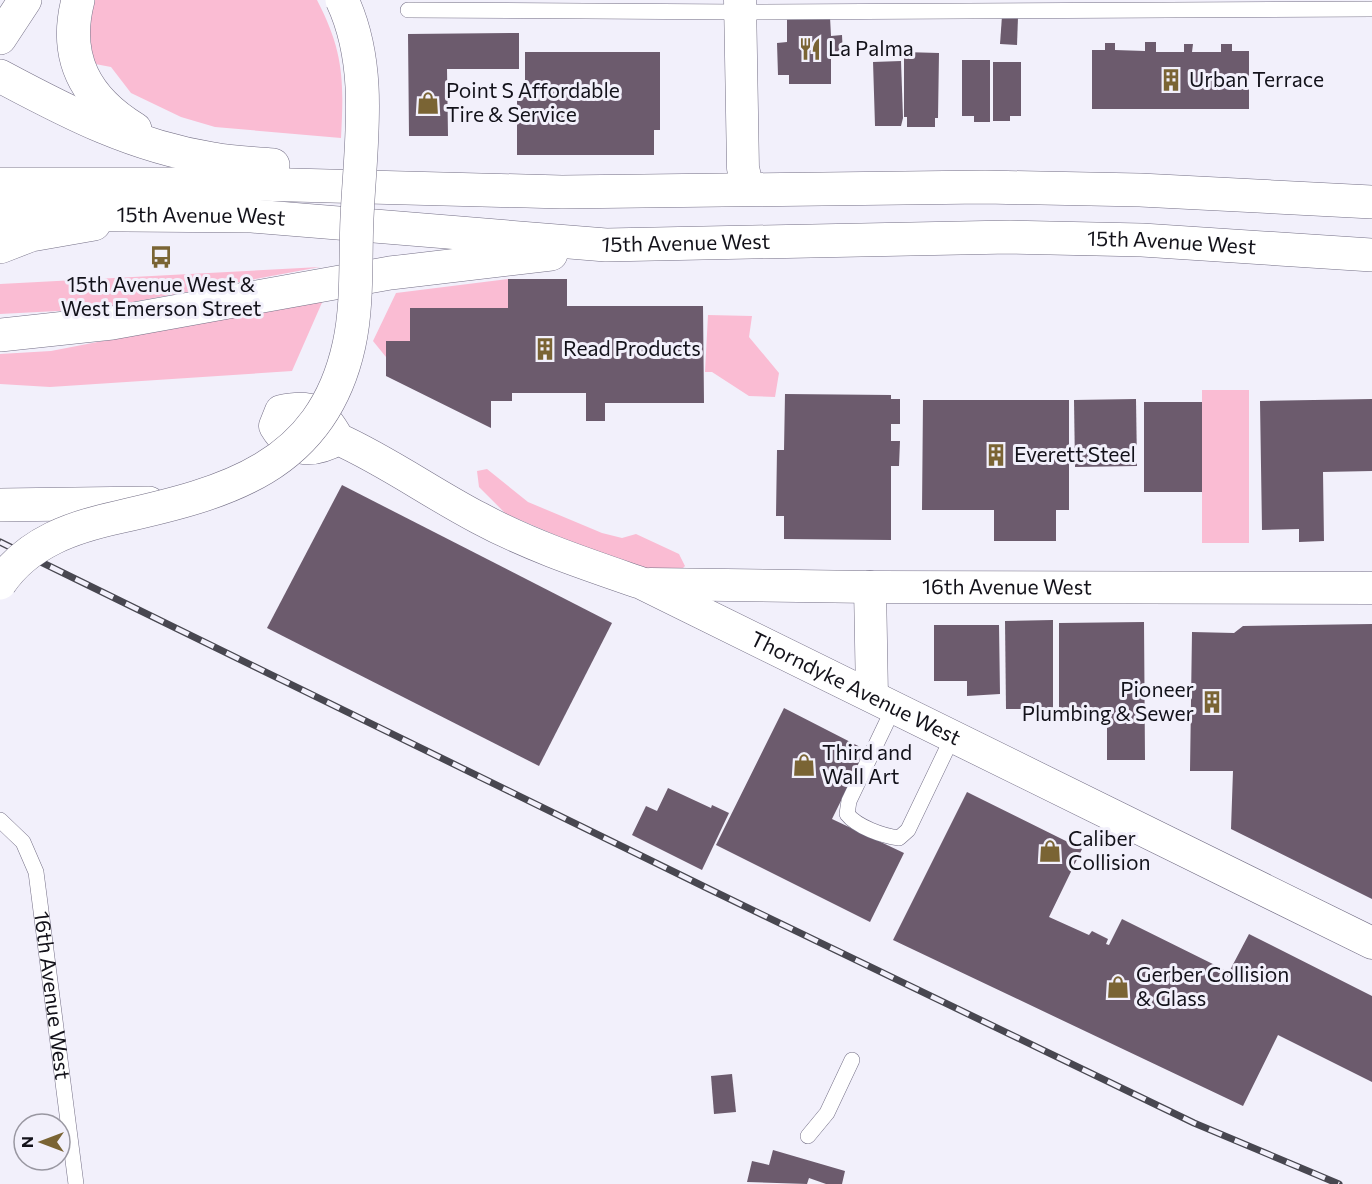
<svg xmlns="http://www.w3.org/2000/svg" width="1372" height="1184" viewBox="0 0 1372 1184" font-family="Commissioner,sans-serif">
	<rect width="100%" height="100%" fill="#f2f0fb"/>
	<g fill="#fabcd3">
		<path d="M94,0H317C344,52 344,81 341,138L215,127L181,117L131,93L111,67L90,63L87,34Z"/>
		<polygon points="320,267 95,309 0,314 0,284"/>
		<polygon points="508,279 508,308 410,308 410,341 386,357 373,341 396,293"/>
		<polygon points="324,298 292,371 50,387 0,384 0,354 51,351"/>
		<polygon points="708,315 752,316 749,337 779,373 775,397 749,396 712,372 705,372"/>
		<rect x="1202" y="390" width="47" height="153"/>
		<polygon points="487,469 528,502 602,533 622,538 636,534 679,554 685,566 677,574 644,573 506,514 479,487 477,471"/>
	</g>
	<g fill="#6c5b6d">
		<polygon points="1002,16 1018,17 1017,45 1000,44"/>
		<polygon points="787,17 830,17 831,36 842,35 843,56 831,56 831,84 789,84 789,75 778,75 777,43 787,42"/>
		<polygon points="519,33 519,69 447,69 448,136 409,136 408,34"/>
		<polygon points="1145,42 1156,42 1156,52 1184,52 1184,44 1193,44 1192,52 1221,52 1221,44 1232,44 1232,51 1249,51 1249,109 1092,109 1092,50 1105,50 1105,43 1115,43 1115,50 1145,51"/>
		<polygon points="525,52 660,52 660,130 654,130 654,155 517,155 517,93 525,93"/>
		<polygon points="904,52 939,53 938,118 935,118 935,127 907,127 907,117 904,117"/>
		<polygon points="962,60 990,60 990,122 974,122 974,116 962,116"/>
		<polygon points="901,61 903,118 901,126 875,126 873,62"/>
		<polygon points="993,62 1021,62 1021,116 1010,116 1010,121 993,121"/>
		<polygon points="508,279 567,279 567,306 703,306 704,403 605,403 605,421 586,421 586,393 512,393 512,401 491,401 491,428 386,376 386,341 410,341 410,308 508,308"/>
		<polygon points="785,394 891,395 891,399 900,399 900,424 891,424 891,441 900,441 899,466 891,466 891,540 784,539 784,516 776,516 777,450 784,450"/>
		<polygon points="1136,399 1137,466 1075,467 1074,400"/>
		<polygon points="1372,399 1372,471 1323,472 1324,541 1299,542 1299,529 1262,530 1260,401"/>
		<polygon points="923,400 1069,400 1069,510 1056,510 1056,541 994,541 994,510 922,510"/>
		<rect x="1144" y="402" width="58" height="90"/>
		<polygon points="342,485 612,623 539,766 267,628"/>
		<polygon points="1053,620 1053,709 1006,709 1005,621"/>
		<polygon points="1144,622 1145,760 1107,760 1107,718 1059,718 1059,623"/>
		<polygon points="1372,624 1372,899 1231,829 1233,771 1190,771 1192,632 1234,633 1243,626"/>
		<polygon points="934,625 999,625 1000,694 967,696 967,681 934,681"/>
		<polygon points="784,708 866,750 832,819 904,853 870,922 716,845"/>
		<polygon points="668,788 711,808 712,805 729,813 702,870 632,835 646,806 657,811"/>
		<polygon points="967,792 1082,849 1049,917 1089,935 1092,931 1108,939 1106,944 1109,945 1122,919 1229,972 1249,934 1372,996 1372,1082 1278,1035 1243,1106 893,940"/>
		<polygon points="732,1074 736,1112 714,1114 711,1076"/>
		<polygon points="773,1150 845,1171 842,1184 826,1184 809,1178 807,1184 747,1182 752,1161 769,1165"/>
	</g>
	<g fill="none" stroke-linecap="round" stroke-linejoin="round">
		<g stroke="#746f86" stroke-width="16">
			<g id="service">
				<polyline points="408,10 740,12 1372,9"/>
				<path d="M894,707L849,801L847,814C857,827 883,836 899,838L908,830L953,736"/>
				<path id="s1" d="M0,820L23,842L36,872L76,1184"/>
				<polyline points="808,1136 827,1113 852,1060"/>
			</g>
		</g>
		<g stroke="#746f86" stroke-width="33">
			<g id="minor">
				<polyline points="740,0 743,168 748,189"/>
				<path id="s2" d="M338,439C323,411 312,404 281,411L275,426C291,453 313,453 338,439C387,461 431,493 479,518C531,546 586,564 641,583L1372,943"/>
				<path id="s3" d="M650,584L870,587L1372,588"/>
				<polyline points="870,587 872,696"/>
			</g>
		</g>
		<g stroke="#746f86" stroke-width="34">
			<polyline id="secondary" points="0,247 31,235 94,224"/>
		</g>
		<g stroke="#746f86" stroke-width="34">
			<g id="primary">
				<path d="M78,0C63,58 86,99 135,129"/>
				<polyline points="0,38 25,0"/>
				<path d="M0,76C71,114 133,146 213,159C233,163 253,163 273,165"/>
				<polyline points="0,184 250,184 562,192 985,187 1140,190 1372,202"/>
				<path id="s4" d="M0,214L252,216L606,245L1010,237L1142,240L1372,255"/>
				<polyline points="0,335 112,323 390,273 551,254"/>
				<polyline points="0,505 149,503"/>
			</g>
		</g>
		<use href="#service" stroke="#fff" stroke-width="15"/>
		<use href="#minor" stroke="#fff" stroke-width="32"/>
		<use href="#secondary" stroke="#fff" stroke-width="33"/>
		<use href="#primary" stroke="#fff" stroke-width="33"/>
		<g stroke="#484750" stroke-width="7">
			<polyline id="rail" points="0,542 709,889 1194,1123 1339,1184"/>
		</g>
		<use href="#rail" stroke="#f2f0fb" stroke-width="4.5" stroke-dasharray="14" stroke-linecap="butt"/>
		<g stroke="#746f86" stroke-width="34" stroke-linecap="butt">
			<path id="primary-bridge" d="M0,583C28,542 73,527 119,517C226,493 322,468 349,345C358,304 355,260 357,218C360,146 374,68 342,0"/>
		</g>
		<use href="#primary-bridge" stroke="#fff" stroke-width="33"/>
	</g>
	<defs>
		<g id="restaurant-bare" transform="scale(1.8)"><path d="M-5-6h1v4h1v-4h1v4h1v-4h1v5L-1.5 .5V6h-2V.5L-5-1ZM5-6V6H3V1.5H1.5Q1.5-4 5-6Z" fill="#7a6434" stroke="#f2f0fb" stroke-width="2.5" paint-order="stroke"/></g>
		<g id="building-bare" transform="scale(1.8)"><path d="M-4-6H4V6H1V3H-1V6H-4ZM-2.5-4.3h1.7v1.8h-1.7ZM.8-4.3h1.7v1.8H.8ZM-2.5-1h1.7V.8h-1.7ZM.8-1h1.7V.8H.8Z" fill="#7a6434" stroke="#f2f0fb" stroke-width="2.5" paint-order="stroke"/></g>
		<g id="shop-bare" transform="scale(1.8)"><path d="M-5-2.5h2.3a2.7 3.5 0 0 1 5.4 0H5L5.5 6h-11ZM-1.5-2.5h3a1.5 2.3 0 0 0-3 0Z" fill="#7a6434" stroke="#f2f0fb" stroke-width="2.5" paint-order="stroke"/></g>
		<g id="bus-bare" transform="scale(1.8)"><path d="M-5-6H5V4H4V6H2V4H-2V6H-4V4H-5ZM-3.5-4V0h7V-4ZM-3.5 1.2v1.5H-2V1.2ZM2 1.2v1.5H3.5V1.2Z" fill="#7a6434" stroke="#f2f0fb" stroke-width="2.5" paint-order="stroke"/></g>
	</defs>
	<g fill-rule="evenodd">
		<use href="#restaurant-bare" x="810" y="49"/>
		<use href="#building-bare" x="1171" y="80"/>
		<use href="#shop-bare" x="428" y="103"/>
		<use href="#bus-bare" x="161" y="257"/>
		<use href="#building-bare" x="545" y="349"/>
		<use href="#building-bare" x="996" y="455"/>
		<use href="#building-bare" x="1212" y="702"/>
		<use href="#shop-bare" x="804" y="765"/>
		<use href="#shop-bare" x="1050" y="851"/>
		<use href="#shop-bare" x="1118" y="987"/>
	</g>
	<g text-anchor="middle" stroke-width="6" stroke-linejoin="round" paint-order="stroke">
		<g font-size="21" fill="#13121a" stroke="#f2f0fb" text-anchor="start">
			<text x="828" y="56">La Palma</text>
			<text x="1189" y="87">Urban Terrace</text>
			<text x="446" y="98">Point S Affordable<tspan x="446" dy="24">Tire &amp; Service</tspan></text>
			<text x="161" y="292" text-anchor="middle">15th Avenue West &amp;<tspan x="161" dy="24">West Emerson Street</tspan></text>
			<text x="563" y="356">Read Products</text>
			<text x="1014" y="462">Everett Steel</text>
			<text x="1194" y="697" text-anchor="end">Pioneer<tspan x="1194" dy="24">Plumbing &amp; Sewer</tspan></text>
			<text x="822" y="760">Third and<tspan x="822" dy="24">Wall Art</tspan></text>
			<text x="1068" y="846">Caliber<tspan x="1068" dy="24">Collision</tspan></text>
			<text x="1136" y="982">Gerber Collision<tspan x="1136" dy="24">&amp; Glass</tspan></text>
		</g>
		<g font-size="21" fill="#13121a" stroke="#f2f0fb">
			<text dy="7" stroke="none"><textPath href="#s4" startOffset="201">15th Avenue West</textPath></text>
			<text dy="7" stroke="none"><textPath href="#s4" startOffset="687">15th Avenue West</textPath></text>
			<text dy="7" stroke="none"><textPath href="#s4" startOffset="1173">15th Avenue West</textPath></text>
			<text dy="7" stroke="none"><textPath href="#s3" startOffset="357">16th Avenue West</textPath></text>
			<text dy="7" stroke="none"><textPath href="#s2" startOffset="736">Thorndyke Avenue West</textPath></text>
			<text dy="7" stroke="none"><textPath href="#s1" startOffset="189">16th Avenue West</textPath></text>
		</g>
	</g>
	<g transform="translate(42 1142) rotate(270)"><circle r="28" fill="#f2f0fb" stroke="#9997a1" stroke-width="1.5"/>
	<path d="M0-4.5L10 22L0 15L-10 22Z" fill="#7a6434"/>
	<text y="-9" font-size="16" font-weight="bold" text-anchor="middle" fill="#13121a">N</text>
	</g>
</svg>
